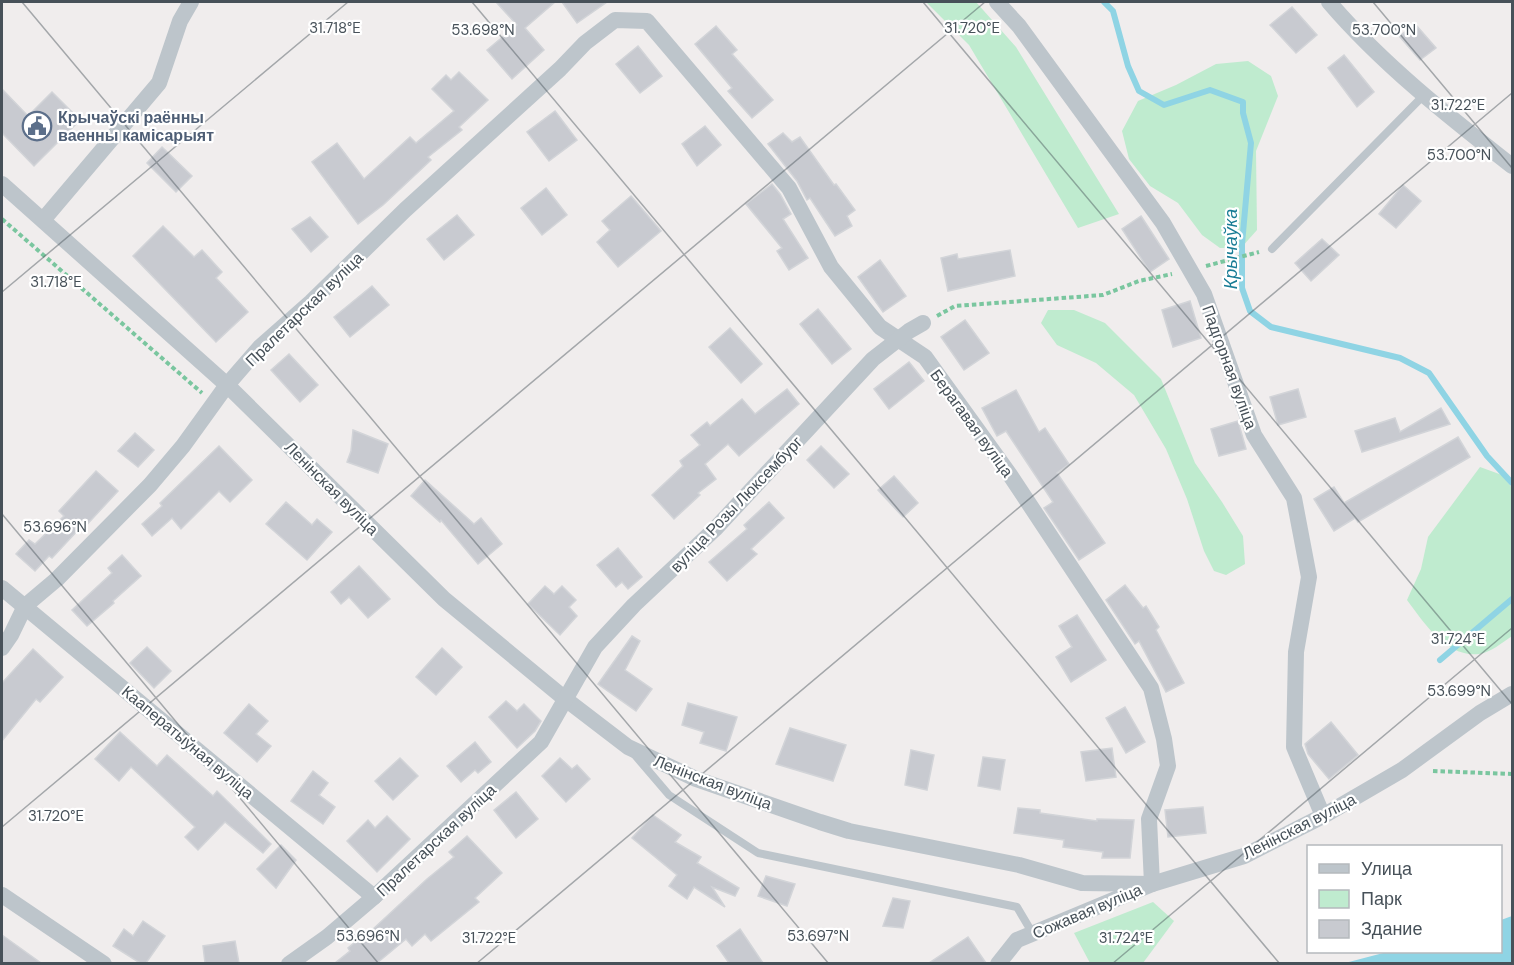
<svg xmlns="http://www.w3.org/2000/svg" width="1514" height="965" viewBox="0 0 1514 965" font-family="'DM Sans',sans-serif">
	<rect width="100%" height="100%" fill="#f0eded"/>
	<g fill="#bfebcf">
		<polygon points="926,2 976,2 1016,47 1119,214 1078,228 969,45"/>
		<polygon points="1248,61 1271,76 1278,96 1256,151 1257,230 1241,248 1220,248 1202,235 1178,203 1150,186 1129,159 1122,131 1138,101 1176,85 1216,64"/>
		<polygon points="1048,310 1074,310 1105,323 1161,379 1195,463 1222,502 1243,536 1245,564 1226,575 1214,571 1204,551 1187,499 1166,449 1134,395 1096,363 1057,345 1041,323"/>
		<path d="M1480,467L1502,475L1512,488V636C1503,642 1490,653 1479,654C1447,658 1424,623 1407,600L1421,569L1428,537Z"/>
		<polygon points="1153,902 1174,921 1143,963 1090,963 1074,933"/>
	</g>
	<polygon fill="#8fd4e4" points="1512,916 1512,963 1345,963 1387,952 1500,952 1501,920"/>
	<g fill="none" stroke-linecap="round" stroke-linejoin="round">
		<g stroke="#8fd4e4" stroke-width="6">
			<polyline points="1104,2 1113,11 1128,66 1139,91 1164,105 1210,90 1243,102 1243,113 1251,143 1242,244 1242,288 1250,311 1271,327 1400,358 1429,373 1487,456 1512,483"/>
			<polyline points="1440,660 1512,599"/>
		</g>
	</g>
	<g fill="#c8cad0" stroke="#d2d4d8" stroke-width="1.5">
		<polygon points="496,2 555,2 525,28 544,50 512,79 487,50 517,25"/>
		<polygon points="562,2 607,2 577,23"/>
		<polygon points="1292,7 1317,35 1296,53 1270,25"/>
		<polygon points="1416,25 1436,48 1420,60 1399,36"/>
		<polygon points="716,26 737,50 732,54 773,100 752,118 728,91 732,88 695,44"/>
		<polygon points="638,46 662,76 640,93 616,64"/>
		<polygon points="1344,55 1374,92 1357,107 1328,68"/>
		<polygon points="459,72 488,100 459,127 462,130 428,157 431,160 383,205 358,224 312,162 337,143 364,179 410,137 416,143 454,111 432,89 446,75 451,80"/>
		<polygon points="2,89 28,116 52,92 80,120 34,166 2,133"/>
		<polygon points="555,111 577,140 549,161 527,132"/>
		<polygon points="705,126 721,145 697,166 682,144"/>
		<polygon points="783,133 792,142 800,137 834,185 836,184 855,210 847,216 852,226 835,236 810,198 807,200 797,181 768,144"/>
		<polygon points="162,147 192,176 176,192 147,163"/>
		<polygon points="772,184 780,194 791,214 783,219 808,258 789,270 777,251 782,248 746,204"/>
		<polygon points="1403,185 1421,201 1396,228 1379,214"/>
		<polygon points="546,188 567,215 542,235 521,208"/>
		<polygon points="631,196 661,231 618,267 597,242 610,230 602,221"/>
		<polygon points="457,215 474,235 444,260 427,239"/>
		<polygon points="1141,216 1169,259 1150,272 1122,229"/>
		<polygon points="310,217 328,237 311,252 292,229"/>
		<polygon points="163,226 194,257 202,250 222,272 216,278 248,312 216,342 133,256"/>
		<polygon points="1322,239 1339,255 1311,281 1295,263"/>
		<polygon points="1010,250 1015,276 948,291 941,258 957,254 958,259"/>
		<polygon points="880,260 906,296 883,312 858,277"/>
		<polygon points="372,286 389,305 350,337 334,317"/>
		<polygon points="1190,301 1201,338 1173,347 1162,310"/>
		<polygon points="818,309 851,349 832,364 800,324"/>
		<polygon points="965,320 989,353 964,370 941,337"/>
		<polygon points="730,328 762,364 741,383 709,347"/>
		<polygon points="289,354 318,385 300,402 271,370"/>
		<polygon points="909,362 924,381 889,409 874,389"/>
		<polygon points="787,389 799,404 739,456 728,444 705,464 716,479 698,493 700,495 674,519 652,495 683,466 680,461 700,445 691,435 707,422 710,426 742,399 755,414"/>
		<polygon points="1298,389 1306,417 1278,425 1270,397"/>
		<polygon points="1016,390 1039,432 1045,428 1069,464 1057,473 1105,543 1079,560 1044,508 1053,502 1006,431 997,436 982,408"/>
		<polygon points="1441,408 1450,424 1362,452 1355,431 1395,418 1400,432"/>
		<polygon points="1238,421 1246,449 1219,456 1211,429"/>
		<polygon points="353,430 388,444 378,473 347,462 351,451"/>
		<polygon points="135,433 154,450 138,467 118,451"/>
		<polygon points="1458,437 1470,457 1358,522 1355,518 1334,531 1314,499 1334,487 1344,503"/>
		<polygon points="219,446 252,480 230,502 219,491 181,529 172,518 152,536 142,524 162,506 160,503"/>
		<polygon points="821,446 849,474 834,488 807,460"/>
		<polygon points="96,471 118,491 81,531 79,529 52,558 49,556 35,571 16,554 29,540 35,544 64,516 59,511"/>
		<polygon points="894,476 918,503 903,517 878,490"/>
		<polygon points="425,480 474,524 481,518 502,544 478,564 441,520 440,522 411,496"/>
		<polygon points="286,502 312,525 317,519 332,532 307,560 266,524"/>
		<polygon points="769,502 784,518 751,549 757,554 727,581 709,562 747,529 744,525"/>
		<polygon points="618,548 642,577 628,589 622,582 616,587 597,565"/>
		<polygon points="122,555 141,576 113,601 114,603 87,626 72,610 112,573 108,568"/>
		<polygon points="359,566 390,599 368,618 349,597 341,604 331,592"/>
		<polygon points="1125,585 1143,608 1146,606 1159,627 1156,630 1184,683 1166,692 1139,641 1135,644 1106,600"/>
		<polygon points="545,586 554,594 562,586 576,600 569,607 577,616 560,635 528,604"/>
		<polygon points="1077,615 1106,660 1071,682 1056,657 1072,647 1059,626"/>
		<polygon points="632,636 640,641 625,670 652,689 636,711 598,684"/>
		<polygon points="147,647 171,671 154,688 130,663"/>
		<polygon points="442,648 462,667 436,695 416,677"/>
		<polygon points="33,649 63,677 40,702 36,699 2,741 2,683"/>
		<polygon points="506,701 517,711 524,704 541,721 535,731 517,748 489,717"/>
		<polygon points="688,703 737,717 726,751 700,743 704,732 682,725"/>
		<polygon points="249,704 268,721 256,734 271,746 257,762 224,733"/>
		<polygon points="1125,707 1145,742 1126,753 1106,718"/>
		<polygon points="1331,722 1358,755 1329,779 1308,754 1305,744"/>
		<polygon points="790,728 846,745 833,781 776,764"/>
		<polygon points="120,732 157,766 167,755 213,796 217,791 271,844 263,853 225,822 198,850 185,837 195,827 131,767 119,781 95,759"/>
		<polygon points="475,742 491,762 478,773 475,770 461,782 447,766"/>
		<polygon points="1112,748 1116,777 1086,781 1081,752"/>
		<polygon points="911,750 934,755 927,790 905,785"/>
		<polygon points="983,757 1005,760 1000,790 978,786"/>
		<polygon points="400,758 418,776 393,800 375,781"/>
		<polygon points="560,758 572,769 577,765 590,779 566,802 542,776"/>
		<polygon points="313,771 328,783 319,795 335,807 323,824 291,801"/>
		<polygon points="516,792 538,819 516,838 494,810"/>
		<polygon points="1203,807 1206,833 1168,837 1165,810"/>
		<polygon points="1018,808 1040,810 1040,813 1097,821 1097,819 1134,820 1130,858 1102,858 1103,852 1063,847 1064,840 1014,833"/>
		<polygon points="653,815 681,835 675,842 701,857 697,863 739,888 735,896 712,887 725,907 694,887 687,899 669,886 677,875 632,838"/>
		<polygon points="387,816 410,839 377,872 347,841 368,820 375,828"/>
		<polygon points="467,836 502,873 475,898 479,902 431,941 425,934 412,946 406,939 377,963 335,963 350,951 348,948 371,929 372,930 427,879 454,857 449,852"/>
		<polygon points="281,845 296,860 276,888 257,869"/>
		<polygon points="766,876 795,884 787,906 758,896"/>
		<polygon points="893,898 910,901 903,928 883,926"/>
		<polygon points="143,921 165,936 146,963 140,963 113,946 124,929 133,936"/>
		<polygon points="740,929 763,963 729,963 717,946"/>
		<polygon points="2,935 41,963 2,963"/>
		<polygon points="968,937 986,963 929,963"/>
		<polygon points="235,941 239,963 205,963 203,946"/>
	</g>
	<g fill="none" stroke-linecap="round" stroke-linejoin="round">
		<g stroke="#7ac69f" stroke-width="4" stroke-dasharray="4.5 3" stroke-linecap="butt">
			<polyline points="2,219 202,393"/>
			<polyline points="1206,266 1259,252"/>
			<polyline points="937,316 955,306 1103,295 1139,281 1172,274"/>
			<polyline points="1433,771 1512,774"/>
		</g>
		<g stroke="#bdc5cb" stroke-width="8">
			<polyline points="1272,249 1424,95"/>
			<polyline points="634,754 669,795 758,853 1017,907 1033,934"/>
		</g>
		<g stroke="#bdc5cb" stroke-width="16">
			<polyline points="997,2 1019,26 1163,223 1204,294 1254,435 1294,498 1309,577 1296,652 1294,747 1323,816"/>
			<path d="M1329,2C1382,64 1448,116 1512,166"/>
			<polyline points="2,184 227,385 444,599 564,698 628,747 696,779 820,822 849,831 1019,865 1082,883 1152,884 1244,856 1323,816 1402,770 1480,713 1512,694"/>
			<polyline points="43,220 159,83 180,21 191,2"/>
			<polyline points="2,588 374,897"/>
			<polyline points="2,648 11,635 25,606 57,579 150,485 183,446 227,385 260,347 311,302 405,210 560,69 585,43 615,20 647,21 789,188 831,267 880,327 925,357 1010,475 1151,688 1164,739 1168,766 1149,819 1152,884 1017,940 998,964"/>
			<polyline points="2,895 104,964"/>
			<polyline points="289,964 327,937 374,897 541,742 595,647 634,605 715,529 873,359 909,331 923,323"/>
		</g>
	</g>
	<path fill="none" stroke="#475159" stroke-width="1.5" stroke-opacity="0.45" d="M22,2L829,964M472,2L1280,964M923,2L1512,704M1373,2L1512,168M2,292L348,2M2,514L379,964M2,827L985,2M476,964L1512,93M1112,964L1512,628"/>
	<defs>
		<g id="civic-ring" transform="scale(1.5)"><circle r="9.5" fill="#fff" stroke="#5c6f8a" stroke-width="1.5"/><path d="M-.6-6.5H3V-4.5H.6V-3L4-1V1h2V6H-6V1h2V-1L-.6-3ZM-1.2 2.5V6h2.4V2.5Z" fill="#5c6f8a"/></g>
	</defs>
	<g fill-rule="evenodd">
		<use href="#civic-ring" x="37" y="126"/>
	</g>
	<g text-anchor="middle" stroke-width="4.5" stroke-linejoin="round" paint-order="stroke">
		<g font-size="16" font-weight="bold" fill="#4e5e75" stroke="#fff" text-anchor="start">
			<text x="58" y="123">Крычаўскі раённы<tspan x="58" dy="18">ваенны камісарыят</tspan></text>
		</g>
		<g font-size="16" fill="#475159" stroke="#fff">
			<text transform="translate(304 309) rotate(-44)" y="6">Пралетарская вуліца</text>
			<text transform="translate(1230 367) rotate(70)" y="6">Падгорная вуліца</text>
			<text transform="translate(972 423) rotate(54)" y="6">Берагавая вуліца</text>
			<text transform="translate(332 488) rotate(45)" y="6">Ленінская вуліца</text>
			<text transform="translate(736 504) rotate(-46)" y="6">вуліца Розы Люксембург</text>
			<text transform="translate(188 742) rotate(40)" y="6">Кааператыўная вуліца</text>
			<text transform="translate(713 782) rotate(21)" y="6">Ленінская вуліца</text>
			<text transform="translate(1299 826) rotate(-27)" y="6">Ленінская вуліца</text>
			<text transform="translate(436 840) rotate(-43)" y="6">Пралетарская вуліца</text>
			<text transform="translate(1087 911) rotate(-23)" y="6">Сожавая вуліца</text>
		</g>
		<g font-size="18" font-style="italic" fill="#187c95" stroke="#fff">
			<text transform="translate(1231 249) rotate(-90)" y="6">Крычаўка</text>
		</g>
	</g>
	<g font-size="15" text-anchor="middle" fill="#475159" stroke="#fff" stroke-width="4.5" stroke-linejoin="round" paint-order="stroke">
		<text x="335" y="33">31.718°E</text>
		<text x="972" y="33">31.720°E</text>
		<text x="483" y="35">53.698°N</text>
		<text x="1384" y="35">53.700°N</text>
		<text x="1458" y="110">31.722°E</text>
		<text x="1459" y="160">53.700°N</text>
		<text x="56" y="287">31.718°E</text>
		<text x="55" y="532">53.696°N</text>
		<text x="1458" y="644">31.724°E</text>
		<text x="1459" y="696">53.699°N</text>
		<text x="56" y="821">31.720°E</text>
		<text x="368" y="941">53.696°N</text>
		<text x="818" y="941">53.697°N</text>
		<text x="489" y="943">31.722°E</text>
		<text x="1126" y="943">31.724°E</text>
	</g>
	<rect width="1514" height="965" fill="none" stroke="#475159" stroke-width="6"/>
	<rect x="1307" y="845" width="195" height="108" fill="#ffffff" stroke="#b5b9bd" stroke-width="1.5"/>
	<rect x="1319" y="864" width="30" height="9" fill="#bdc5cb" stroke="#b5b9bd" stroke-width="1.5"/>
	<text x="1361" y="875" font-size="18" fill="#475159">Улица</text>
	<rect x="1319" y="890" width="30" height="18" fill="#bfebcf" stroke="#b5b9bd" stroke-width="1.5"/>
	<text x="1361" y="905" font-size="18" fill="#475159">Парк</text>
	<rect x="1319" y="920" width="30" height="18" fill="#c8cad0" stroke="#b5b9bd" stroke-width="1.5"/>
	<text x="1361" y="935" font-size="18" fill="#475159">Здание</text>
</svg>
